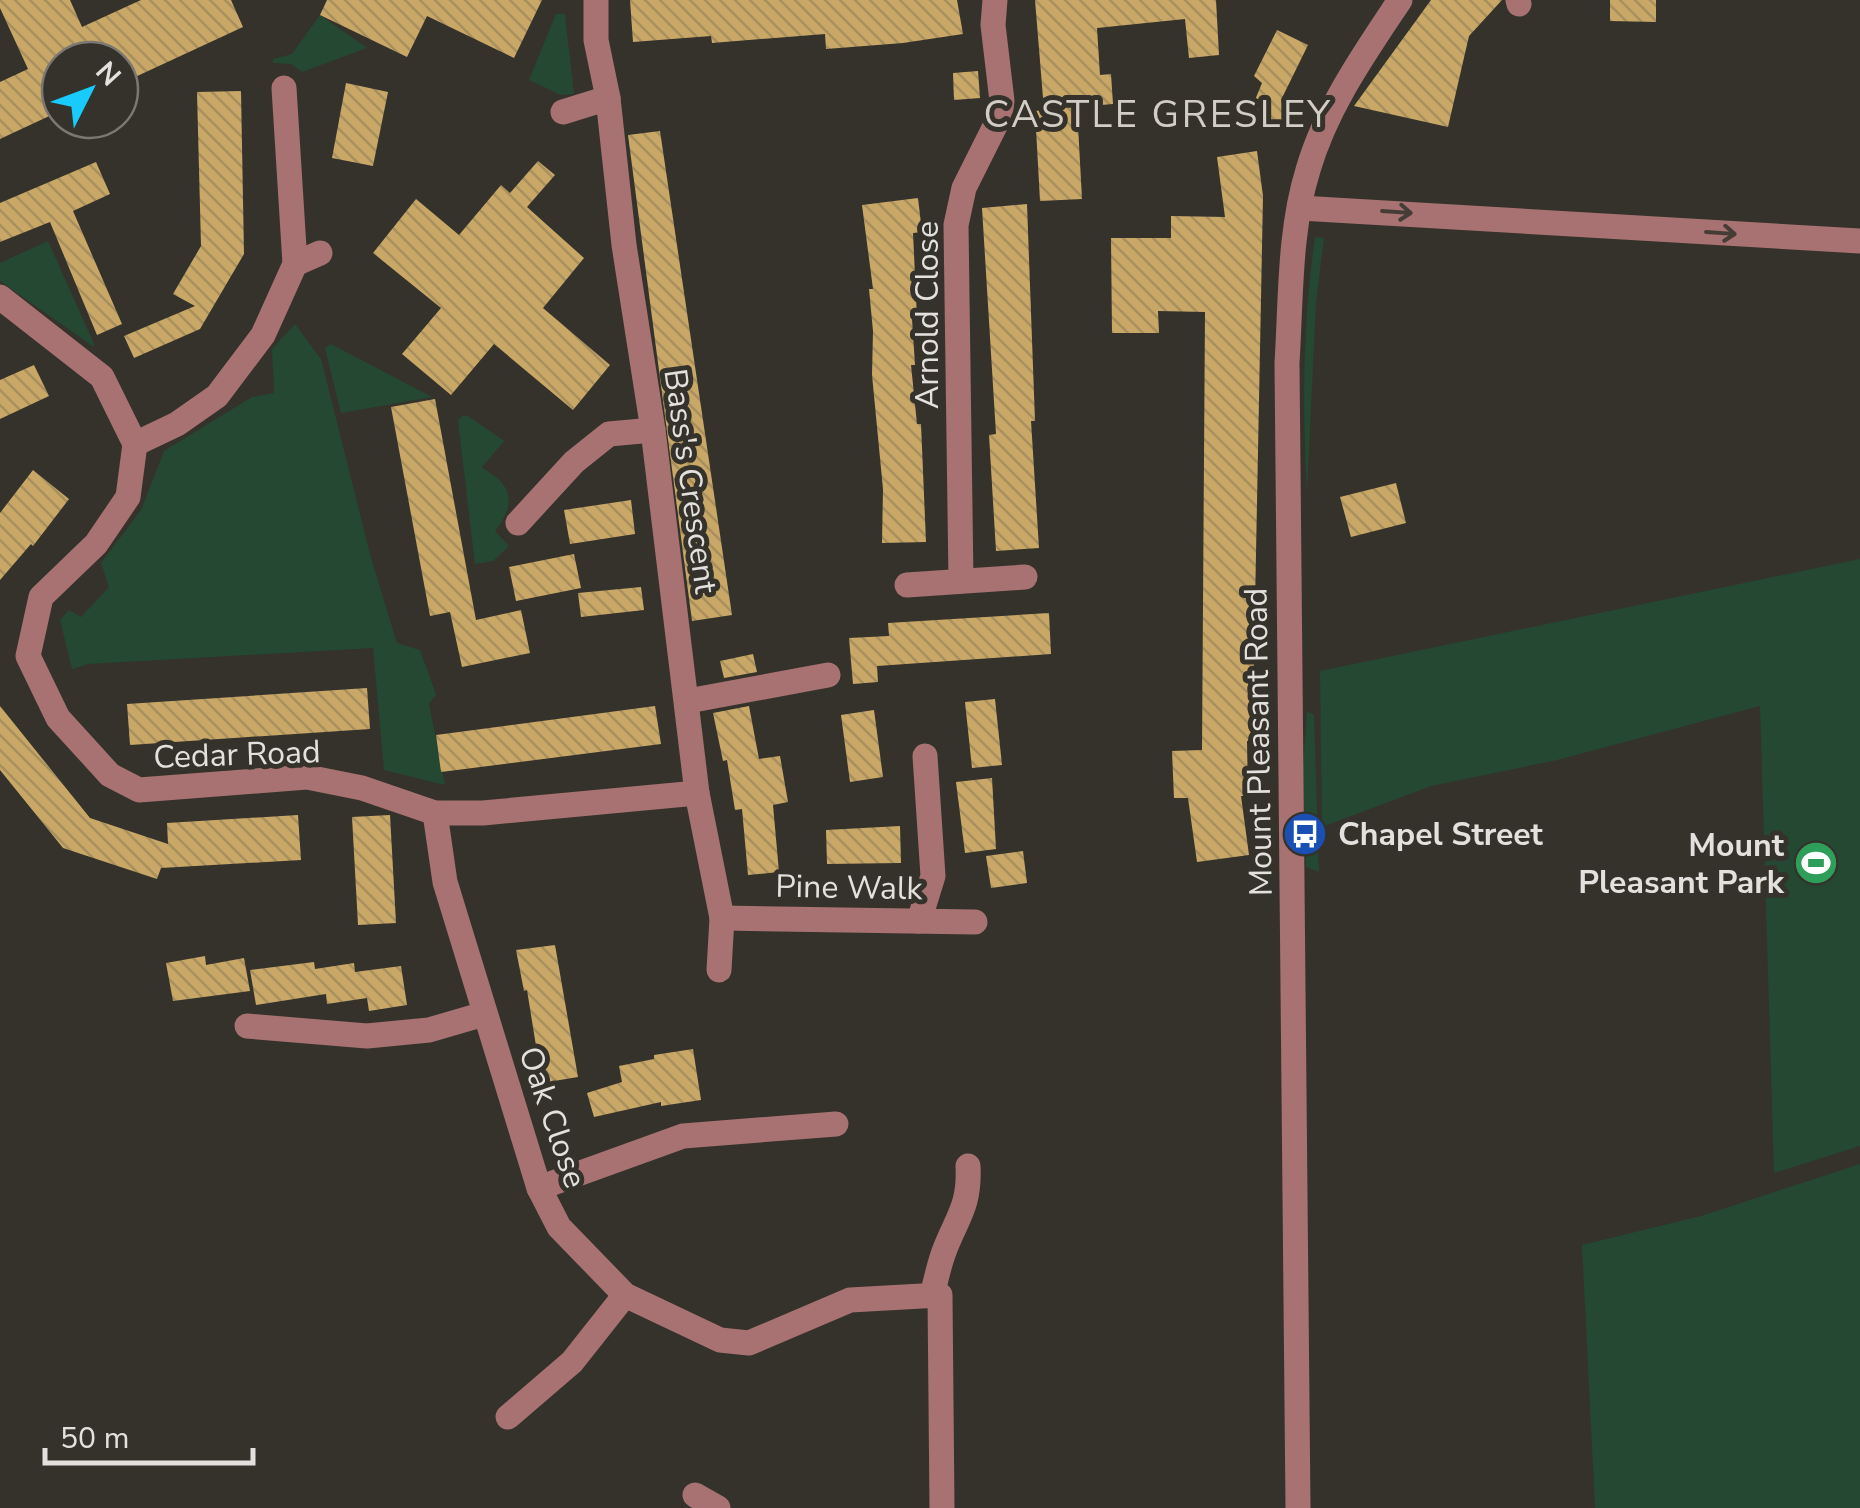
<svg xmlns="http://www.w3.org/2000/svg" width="1860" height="1508" viewBox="0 0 1860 1508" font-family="'Nunito Sans',sans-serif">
	<defs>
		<pattern id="building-back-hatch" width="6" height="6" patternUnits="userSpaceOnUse" patternTransform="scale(2.5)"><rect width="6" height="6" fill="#c9a867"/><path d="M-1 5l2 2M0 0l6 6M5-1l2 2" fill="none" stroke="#a88f5e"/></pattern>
	</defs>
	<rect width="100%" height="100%" fill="#35322b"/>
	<g fill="#254832">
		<polygon points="556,14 565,14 574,94 561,95 529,80"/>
		<polygon points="320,15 367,48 302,72 291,64 273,63 273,59 292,54"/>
		<path d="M1315,237L1324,238L1316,302L1307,491C1302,406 1303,321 1315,237Z"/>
		<polygon points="48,241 94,344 94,347 0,281 0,263"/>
		<polygon points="295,324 321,359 371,558 397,643 420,650 436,694 429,704 445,785 384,770 373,648 88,664 72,669 60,620 69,610 81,617 109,587 101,563 141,510 164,451 252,397 274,393 272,349"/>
		<polygon points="331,344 432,397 341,413 325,348"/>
		<path d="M462,416H468L504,441L482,467C488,472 499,478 502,483C516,499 505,519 495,531L509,546L493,561L475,564L458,421Z"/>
		<polygon points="1860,559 1860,1146 1774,1173 1760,706 1557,760 1431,786 1322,827 1320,671"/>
		<polygon points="1307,711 1314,715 1319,872 1306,867 1303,768"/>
		<polygon points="1860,1164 1860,1508 1595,1508 1582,1245 1701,1216"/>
	</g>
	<g fill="url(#building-back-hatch)">
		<polygon points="0,0 70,0 82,27 141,0 231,0 243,27 120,84 120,60 60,60 60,111 0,139 0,82 28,69 0,8"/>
		<polygon points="327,0 542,0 514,58 427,16 407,57 320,15"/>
		<polygon points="630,0 957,0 963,34 903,43 826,49 825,34 712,43 711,36 633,42"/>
		<polygon points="1035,0 1216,0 1219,55 1189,58 1185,19 1097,28 1100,75 1111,74 1113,104 1077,107 1082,199 1040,201 1035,111 1044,110"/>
		<polygon points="1431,0 1502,0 1469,36 1448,127 1354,106"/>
		<polygon points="1610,0 1656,0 1656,22 1610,21"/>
		<polygon points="1277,30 1308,45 1281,100 1288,124 1264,131 1255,100 1262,83 1254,76"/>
		<polygon points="978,71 980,98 954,100 953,73"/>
		<polygon points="346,83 388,92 373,166 332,158"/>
		<polygon points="241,91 244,254 200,329 134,358 124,336 195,306 173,294 201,246 197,92"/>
		<polygon points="660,131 732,615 692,621 628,135"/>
		<polygon points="1257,151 1263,196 1253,707 1255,741 1247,741 1248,796 1241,796 1249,855 1197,862 1188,798 1174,798 1172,751 1202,750 1205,312 1158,311 1159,333 1112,333 1111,238 1171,238 1171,216 1225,217 1217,157"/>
		<polygon points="538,161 555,175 527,207 584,258 543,308 610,365 573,410 494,344 451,395 402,354 441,308 373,253 416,199 459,235 501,185 510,193"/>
		<polygon points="96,162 110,194 73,211 122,324 97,335 50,222 0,242 0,203"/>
		<polygon points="918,198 922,232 913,233 917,318 912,319 915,365 911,365 917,424 921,424 926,542 882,543 883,489 872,375 873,331 869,289 873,289 862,205"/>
		<polygon points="1027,204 1035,421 1031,421 1039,548 996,551 989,435 996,434 982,208"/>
		<polygon points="34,365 49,396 0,419 0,380"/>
		<polygon points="435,399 476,620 521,610 530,653 462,667 450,612 430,616 391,407"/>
		<polygon points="33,470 69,499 33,546 31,544 0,580 0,513"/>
		<polygon points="1396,483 1406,523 1351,537 1340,497"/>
		<polygon points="631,500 635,534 570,544 564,510"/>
		<polygon points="574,554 581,588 516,601 509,567"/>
		<polygon points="641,587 644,610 581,617 578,593"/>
		<polygon points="1049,613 1051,654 877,666 878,682 853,684 849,638 889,636 888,623"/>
		<polygon points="753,654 757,672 724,678 720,661"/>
		<polygon points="367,688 370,729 130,745 127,704"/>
		<polygon points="995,699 1002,765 972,768 965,702"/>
		<polygon points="0,706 90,818 168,844 167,823 298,815 301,860 161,868 157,879 63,848 0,770"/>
		<polygon points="655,706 661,744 441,772 436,735"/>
		<polygon points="749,706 759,759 780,756 788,802 773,805 779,872 748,875 742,809 735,810 727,760 723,761 713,713"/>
		<polygon points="874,710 883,777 850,782 841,715"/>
		<polygon points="992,778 996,849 965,853 956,782"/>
		<polygon points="390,815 396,923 358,925 352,817"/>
		<polygon points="900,826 901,863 827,864 826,830"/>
		<polygon points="1023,851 1027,883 991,888 986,856"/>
		<polygon points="555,945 578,1077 542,1083 527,990 524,991 516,950"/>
		<polygon points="205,956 206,965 244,958 250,991 173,1001 166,963"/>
		<polygon points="314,962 315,969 354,963 355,972 401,966 407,1005 369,1011 367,998 327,1004 326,994 256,1005 250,970"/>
		<polygon points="693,1049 701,1100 661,1106 661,1102 594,1117 587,1093 622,1082 619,1066 654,1059 654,1055"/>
	</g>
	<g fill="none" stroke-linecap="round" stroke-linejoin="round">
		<g stroke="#a77271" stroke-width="25">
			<polyline points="596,0 596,40 608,98 624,245 653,430 697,793 722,918 719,970"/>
			<polyline points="1518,0 1519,4"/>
			<polyline points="563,112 608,98"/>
			<polyline points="1300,208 1860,241"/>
			<polyline points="295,264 320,253"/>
			<polyline points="0,297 102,377 135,444"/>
			<polyline points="135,444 128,497 96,544 41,597 28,656 58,718 110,775 139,790 307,777 362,788 435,813 483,813 697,793"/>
			<polyline points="135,444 177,424 217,396 263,335 295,264 284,88"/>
			<polyline points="518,523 574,462 609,434 653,430"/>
			<polyline points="961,581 956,225 964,188 1000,116 1002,101 993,25 995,0"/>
			<polyline points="907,585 1025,577"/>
			<polyline points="688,701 828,675"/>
			<polyline points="435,813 445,882 539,1188 559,1227 625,1295 720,1340 749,1343 850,1300 940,1295 942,1508"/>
			<polyline points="722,918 975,922"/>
			<polyline points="919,921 933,876 925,756"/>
			<polyline points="247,1026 367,1036 429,1030 484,1014"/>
			<polyline points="539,1188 683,1136 836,1124"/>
			<path d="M932,1296C936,1280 939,1264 945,1249C958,1216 970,1205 968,1166"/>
			<polyline points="508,1417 572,1362 625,1295"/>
			<polyline points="695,1495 718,1508"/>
			<path d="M1298,1508L1287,363C1291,300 1289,231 1308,170C1326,108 1364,54 1400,0"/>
		</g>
	</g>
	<defs><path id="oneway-shaft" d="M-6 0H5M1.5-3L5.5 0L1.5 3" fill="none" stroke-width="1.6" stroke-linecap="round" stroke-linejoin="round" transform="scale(2.5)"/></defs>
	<g stroke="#463c36">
		<use href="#oneway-shaft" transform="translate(1397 212) rotate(4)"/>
		<use href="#oneway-shaft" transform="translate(1721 233) rotate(4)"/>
	</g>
	<defs>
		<g id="bus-disc" transform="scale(2.25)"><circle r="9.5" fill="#1a4fb4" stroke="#35322b"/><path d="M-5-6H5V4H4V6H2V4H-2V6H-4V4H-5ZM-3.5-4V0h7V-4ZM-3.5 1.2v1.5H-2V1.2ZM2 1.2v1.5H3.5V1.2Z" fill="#fff"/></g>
		<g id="stadium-disc" transform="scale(2.25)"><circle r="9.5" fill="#2e9e5b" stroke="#35322b"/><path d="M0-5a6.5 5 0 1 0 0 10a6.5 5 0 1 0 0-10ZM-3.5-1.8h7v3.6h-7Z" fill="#fff"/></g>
	</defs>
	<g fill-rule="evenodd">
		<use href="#bus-disc" x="1305" y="834"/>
		<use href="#stadium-disc" x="1816" y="863"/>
	</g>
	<g text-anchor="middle" stroke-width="10" stroke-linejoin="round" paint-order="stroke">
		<g font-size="32" fill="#e3e1dd" stroke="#35322b">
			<text transform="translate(927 315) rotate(-90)" y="11">Arnold Close</text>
			<text transform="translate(691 481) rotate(82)" y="11">Bass's Crescent</text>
			<text transform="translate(1258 742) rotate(-91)" y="11">Mount Pleasant Road</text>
			<text transform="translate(237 754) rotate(-2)" y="11">Cedar Road</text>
			<text transform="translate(849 887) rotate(1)" y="11">Pine Walk</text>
			<text transform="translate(553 1117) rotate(71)" y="11">Oak Close</text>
		</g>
		<g font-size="32" font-weight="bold" fill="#e3e1dd" stroke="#35322b" text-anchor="start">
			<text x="1338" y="845">Chapel Street</text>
			<text x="1784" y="856" text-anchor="end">Mount<tspan x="1784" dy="37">Pleasant Park</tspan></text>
		</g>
		<g font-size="38" letter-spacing="2.5" fill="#d2cdc5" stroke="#35322b">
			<text x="1158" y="127">CASTLE GRESLEY</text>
		</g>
	</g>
	<g transform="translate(90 90) rotate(48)"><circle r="48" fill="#35322b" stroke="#7b7872" stroke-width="2.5"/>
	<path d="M0-8L18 38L0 25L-18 38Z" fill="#19cafc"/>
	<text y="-15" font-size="28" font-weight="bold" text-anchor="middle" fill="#e3e1dd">N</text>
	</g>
	<path d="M45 1448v15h208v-15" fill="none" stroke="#e3e1dd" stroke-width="5"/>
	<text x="60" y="1448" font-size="30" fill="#e3e1dd" stroke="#35322b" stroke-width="8" paint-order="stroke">50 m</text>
</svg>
